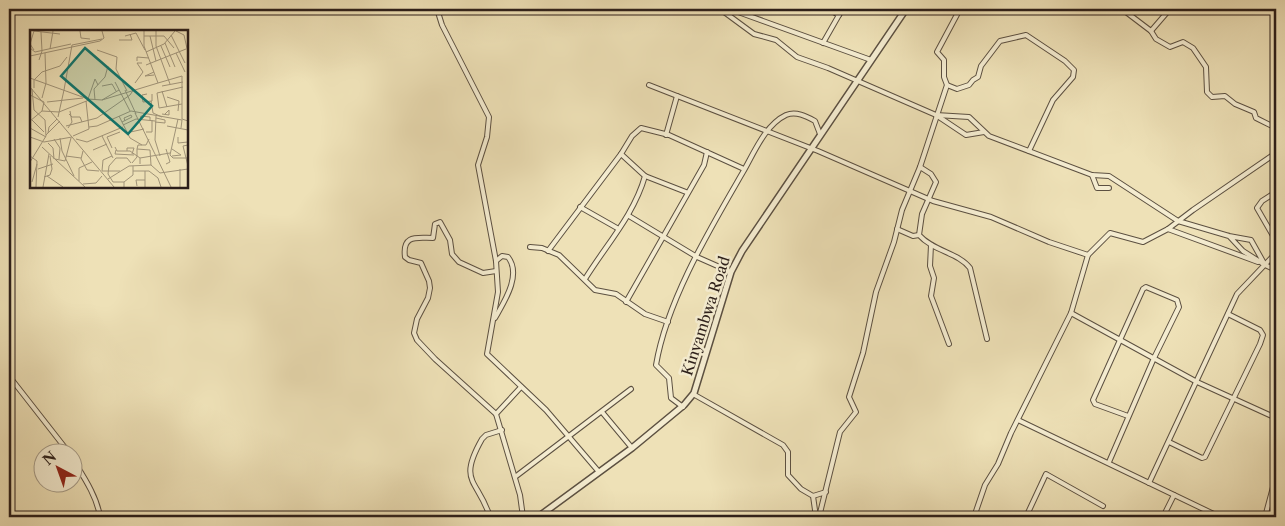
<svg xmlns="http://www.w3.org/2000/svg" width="1285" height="526" viewBox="0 0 1285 526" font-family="'Libre Caslon Text',serif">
	<rect width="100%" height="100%" fill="#eee1b7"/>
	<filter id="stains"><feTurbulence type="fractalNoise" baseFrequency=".004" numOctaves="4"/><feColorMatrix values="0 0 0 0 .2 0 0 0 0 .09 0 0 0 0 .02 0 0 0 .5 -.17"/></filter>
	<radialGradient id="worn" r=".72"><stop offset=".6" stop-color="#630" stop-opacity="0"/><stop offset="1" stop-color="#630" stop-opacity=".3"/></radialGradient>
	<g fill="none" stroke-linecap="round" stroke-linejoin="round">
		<g stroke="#5c5041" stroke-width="6">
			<g id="minor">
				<polyline points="437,9 442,25 489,117 487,137 478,165 496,261 498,292 487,354 546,410 599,472"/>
				<polyline points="720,9 754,34 776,40 797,57 828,68 936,115 969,117 989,136 1092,175 1109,176 1178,221 1229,236 1251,240 1265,265 1243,251 1229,236"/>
				<polyline points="730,9 871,60"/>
				<polyline points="1122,9 1151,31 1170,9"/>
				<polyline points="839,15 843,9"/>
				<polyline points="1151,31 1156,39 1170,47 1183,42 1193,48 1206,67 1207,92 1212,97 1225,96 1235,104 1254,112 1256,118 1276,128"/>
				<polyline points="823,43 839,15 828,9"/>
				<polyline points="649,85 818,151 933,201 991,217 1049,242 1088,255"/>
				<polyline points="947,85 957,89 969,85 973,80 978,77 981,66 1000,41 1026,35 1065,61 1074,70 1073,77 1053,100 1029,151"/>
				<polyline points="936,115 966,135 984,132"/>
				<polyline points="666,135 677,96"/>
				<polyline points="621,154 645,176 686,192"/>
				<path d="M920,167L931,174L936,182L922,214L919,235C933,251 959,253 970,268L987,339"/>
				<polyline points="1092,175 1097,188 1109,188"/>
				<polyline points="1276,192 1262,201 1257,208 1276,241"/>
				<polyline points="580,207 617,228"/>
				<polyline points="629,216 697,257 731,272"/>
				<polyline points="897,229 913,236 919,235"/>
				<polyline points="1168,229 1258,262"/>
				<polyline points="931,245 930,266 934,278 931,296 949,344"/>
				<polyline points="530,247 542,248 559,255 595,290 616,294 645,314 668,322"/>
				<polyline points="548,251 621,154 632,136 641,128 669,135 744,169"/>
				<polyline points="1265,265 1276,270"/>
				<path d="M496,271L483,273L459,262L452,254L450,240L440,222L435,224L433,238C417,238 402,234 405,257L409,260L421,263L429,281L430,288L428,298L417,319L414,333L417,340L435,359L496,414L520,495L523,517"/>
				<path d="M585,279C606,245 634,215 645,176"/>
				<polyline points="626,302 704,165 707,152"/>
				<polyline points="1071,313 1197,382 1274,417"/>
				<path d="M495,318C504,302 522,275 508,257L502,256L496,261"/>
				<polyline points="9,376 70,454"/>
				<polyline points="693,394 783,445 788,452 788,475 801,489 813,496 816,517"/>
				<path d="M683,407L671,398L669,378L656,365C667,300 710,229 743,172C754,153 765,125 786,115C796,111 806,116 815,121L820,134"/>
				<polyline points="602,412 632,448"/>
				<polyline points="496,414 521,387"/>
				<polyline points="1018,420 1220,517"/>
				<polyline points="1169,442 1202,458 1205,457 1260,344 1263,335 1260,330 1228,314"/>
				<path d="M72,458C83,476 97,496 100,517"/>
				<polyline points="1109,462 1154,358 1179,307 1177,300 1146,287 1143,289 1093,400 1095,404 1128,416"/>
				<polyline points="515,477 631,389"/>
				<polyline points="1149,483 1237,294 1276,253"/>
				<polyline points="813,496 826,492"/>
				<path d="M490,517C478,479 457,483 482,439L486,435L502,430"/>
				<polyline points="819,517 840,432 856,412 849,397 863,353 876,292 894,242 902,210 920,167 947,85 944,77 944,60 937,52 960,9"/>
				<polyline points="974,517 985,485 998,464 1011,433 1071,313 1088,255 1110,233 1143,242 1168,229 1193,210 1276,153"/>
				<polyline points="1026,517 1046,474 1103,506"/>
				<polyline points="1163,517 1174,495"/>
				<polyline points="1265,517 1276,476"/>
			</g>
		</g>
		<g stroke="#5c5041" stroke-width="8">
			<polyline id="tertiary" points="538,517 632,448 684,405 694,393 731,272 742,251 906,9"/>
		</g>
		<use href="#minor" stroke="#f4ecd0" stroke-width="4"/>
		<use href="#tertiary" stroke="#f4ecd0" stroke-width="5"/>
	</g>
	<g text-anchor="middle" stroke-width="5" stroke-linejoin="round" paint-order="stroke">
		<g font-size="15" fill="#2c1f1a" stroke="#f4ecd0">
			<text transform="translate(706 316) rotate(-72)" y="5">Kinyambwa Road</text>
		</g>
	</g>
	<g transform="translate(30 30)">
		<rect width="158" height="158" fill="#eee1b7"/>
		<path fill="none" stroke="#a09378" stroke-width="1" d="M4,1L30,4M50,1L51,8L60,9M114,1V16L128,53L152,46V89L158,91M126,1V16L140,54M146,1L154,5L158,23M141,5L155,33M95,6L106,3L115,20M114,6H134L144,18M120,6L126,31M89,10H102L100,4M135,13L145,37M131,16L140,37M0,18L5,22L41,14M20,19L23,1M4,20L0,14L4,1M67,20L87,27L86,39L97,61M116,22L134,14L145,1M146,23L155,42M0,26L70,11L74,8L72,1M9,30L12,21L11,2M107,31V27L119,28M116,35L156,19M124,42L115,46L124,45M0,48L58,69L72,70L128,53M85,52L100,81M105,53L113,42L107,33H112M72,56L82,54L86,61M132,56L153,52M0,57L84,157M4,58V50L12,42L30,36L37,27M34,60L42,15L72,9M95,60L106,84M132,61L137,77M117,64L112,65L113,72L122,71V64M0,65L14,72L12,81M137,67L149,71L148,81M12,68L16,53L15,23M58,69L65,49L68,55M65,70L64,59L75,47L78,36M72,70L89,60M121,71L123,83L132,87M17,72L53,68M152,74L129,78L127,63L153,57M105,83L141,157M39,84L42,87H50L52,92M132,84L139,85V80L135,84M89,86L100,108L112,115M126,86L125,110L130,126M28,87L34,60M110,89L111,86L120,87V90M148,89L140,125L143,128H158M2,90L14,102M0,91L12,81L29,82L59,70M92,92L102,87L101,85L94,88L95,91M125,92L135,93V90L126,88M93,95L106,89L125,91M36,96L67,88L100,65L104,59M137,96L158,100M59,97L67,96L101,81L152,90L151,98M0,98L16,107M38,98L42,92L40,81M116,102H122V90M18,103L19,97L27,89M96,103L114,99M16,105L30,91M43,106L59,99L56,71M72,106L83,128M0,107L14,112L42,107M148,107V113L158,112M30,108L32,121L44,146M24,109L30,118L29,129M46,109L57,112L93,97M18,113L23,118L24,129M158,115L153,116L158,136M12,117L55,157M85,117L87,121H100L110,128M82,118L77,107L90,102M107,119L108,115H116L119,109M63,120L77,114M86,120L85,124L104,125M53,121L51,129L57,140L69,141M97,121V118H104L102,124M0,126L7,131L6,157M36,126L51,128M82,126L73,130L72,141H90M142,126L151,125L142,119M25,129L35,131L41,108M0,132L16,106L15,90L4,80L2,59M102,133L107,127V119M110,134V128L140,123M136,134L140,132L136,119M121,135L130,143L158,139M8,139L23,134M103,141H119L128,148L131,157M115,141V157M17,146L33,157M14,147L20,145L22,139L20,126M78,149L99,136L121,135L120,120L107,119M49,151V138L62,132M2,152L7,134M94,152L103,145V136M53,154L66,153L72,146M107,156L106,150H115M13,157L19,124M94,157V152H83L78,144L79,136L86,128H97L101,133M150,157V139"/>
		<path fill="#0f766e" fill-opacity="0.15" stroke="#0f766e" stroke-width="2.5" d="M55,18L122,76L98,104L31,46Z"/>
		<rect width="158" height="158" fill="none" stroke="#2c1f1a" stroke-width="2.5"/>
	</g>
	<rect width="1285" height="526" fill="none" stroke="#eee1b7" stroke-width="30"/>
	<rect x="10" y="10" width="1265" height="506" fill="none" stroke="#2c1f1a" stroke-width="2.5"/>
	<rect x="15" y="15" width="1255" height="496" fill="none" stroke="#2c1f1a"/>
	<g transform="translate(58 468) rotate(319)"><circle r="24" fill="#f4ecd0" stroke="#a49a87"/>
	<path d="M0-4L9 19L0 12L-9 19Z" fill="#8f2418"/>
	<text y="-8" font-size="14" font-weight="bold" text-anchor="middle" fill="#2c1f1a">N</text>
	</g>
	<rect width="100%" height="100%" filter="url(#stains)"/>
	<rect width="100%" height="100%" fill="url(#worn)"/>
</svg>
